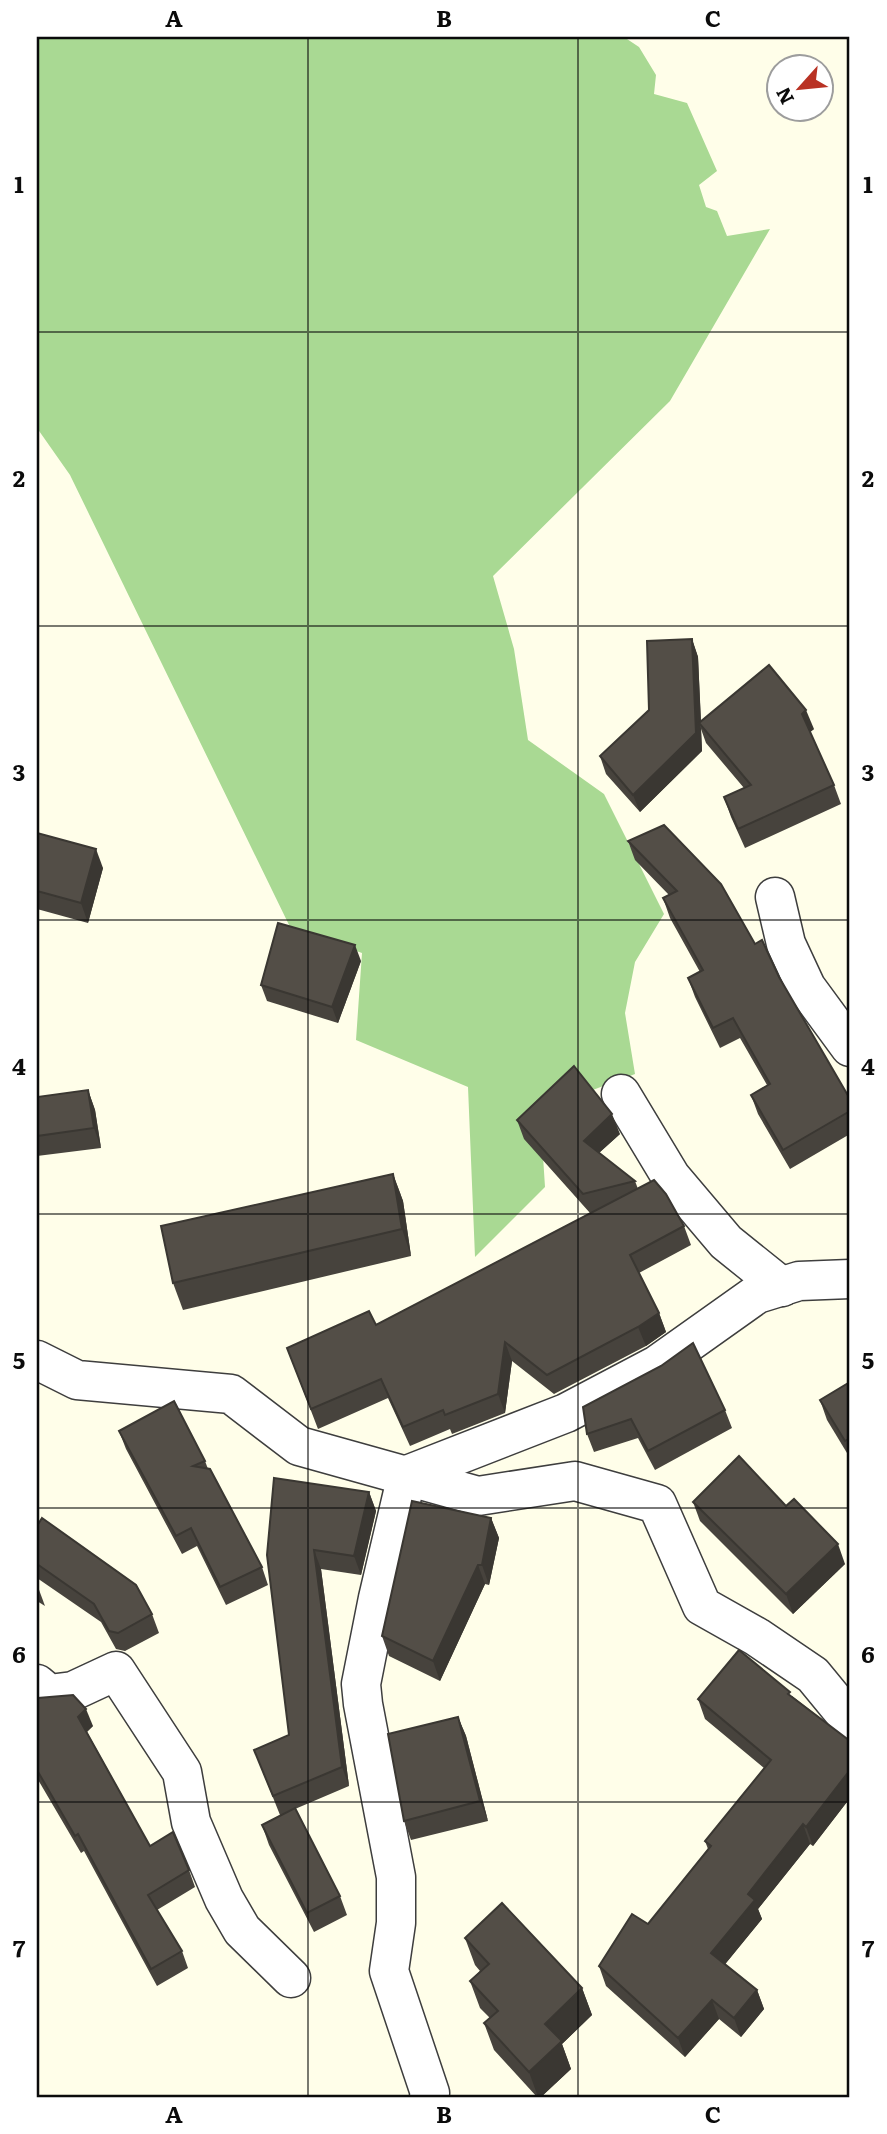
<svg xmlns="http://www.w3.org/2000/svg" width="887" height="2134" viewBox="0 0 887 2134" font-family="Literata,serif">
	<rect width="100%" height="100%" fill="#fffee9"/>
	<polygon fill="#a9d993" points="37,37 624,37 639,47 656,75 654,94 687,103 717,171 699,185 706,207 717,211 727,236 770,229 670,401 493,576 514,649 528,740 604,794 664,914 635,962 625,1013 635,1074 540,1110 545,1187 475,1257 468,1087 356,1040 362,953 290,927 70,475 37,428"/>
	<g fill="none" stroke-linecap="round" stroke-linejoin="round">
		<g stroke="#3e3e3e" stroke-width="41">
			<g id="minor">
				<polyline points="775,897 786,944 806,987 850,1047"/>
				<polyline points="621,1094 671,1177 726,1242 782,1287"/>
				<polyline points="37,1360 77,1380 231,1394 299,1446 478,1496 575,1481 657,1504 702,1606 757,1637 813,1675 850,1720"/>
				<polyline points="407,1475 378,1598 361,1684 363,1704 396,1877 396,1923 389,1971 430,2093 429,2097"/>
				<polyline points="407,1475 566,1413 657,1365 757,1294 799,1281 850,1279"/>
				<polyline points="37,1684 49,1694 73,1691 116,1671 182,1772 191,1822 224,1899 242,1930 291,1978"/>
			</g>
		</g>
		<use href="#minor" stroke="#fff" stroke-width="38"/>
	</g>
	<g fill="#47433d">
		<polygon points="692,639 698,657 701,721 814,729 810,732 834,785 841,804 745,848 731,817 724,797 744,788 706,743 701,729 702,751 640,812 606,774 600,756 649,710"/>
		<polygon points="37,833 103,868 88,923 37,909"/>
		<polygon points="628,841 755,944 779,977 850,1099 850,1134 790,1169 758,1114 751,1095 767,1085 740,1038 720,1048 695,997 688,978 700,972 670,918 663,898 669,895 635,860"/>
		<polygon points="361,961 338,1023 267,1001 261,985"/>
		<polygon points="88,1090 95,1110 101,1148 37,1156 37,1097"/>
		<polygon points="517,1120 620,1134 599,1153 635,1181 638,1189 684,1226 691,1245 639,1273 659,1313 666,1332 646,1346 554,1394 512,1361 505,1413 452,1434 450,1429 410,1446 388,1398 318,1429 287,1348 376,1325 590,1213 524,1139"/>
		<polygon points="393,1174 403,1201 411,1256 183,1310 173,1283"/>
		<polygon points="850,1382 850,1458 827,1420 820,1400"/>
		<polygon points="583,1407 725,1410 732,1428 655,1470 638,1438 594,1452 587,1434"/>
		<polygon points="119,1431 205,1461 208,1469 262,1567 268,1585 226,1605 197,1546 182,1554 126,1449"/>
		<polygon points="369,1492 376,1511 361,1575 321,1569 349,1786 295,1809 340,1896 347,1915 314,1932 269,1845 262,1825 280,1815 254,1750 289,1735 267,1555"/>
		<polygon points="693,1502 845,1564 793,1614 700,1521"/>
		<polygon points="491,1518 499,1538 489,1585 485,1584 440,1681 389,1656 382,1636"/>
		<polygon points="37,1526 152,1614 159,1633 125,1651 116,1649 101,1622 37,1578"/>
		<polygon points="37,1585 38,1587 45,1606 37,1601"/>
		<polygon points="792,1696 850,1741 850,1798 813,1846 810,1844 758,1909 762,1919 725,1964 757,1990 764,2009 741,2037 719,2019 685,2057 606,1986 599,1966 648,1924 708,1849 705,1841 764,1768 705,1719 698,1699"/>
		<polygon points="37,1699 93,1726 87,1732 150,1846 189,1870 195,1887 157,1910 182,1951 188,1968 157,1986 84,1851 81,1853 37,1778"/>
		<polygon points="458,1717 466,1736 488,1821 411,1840 404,1821"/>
		<polygon points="465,1938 582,1988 592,2015 562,2044 571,2069 541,2097 537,2097 494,2050 484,2023 490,2018 480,2008 470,1981 480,1971 475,1965"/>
	</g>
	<g fill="#3a3732">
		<polygon points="692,639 698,657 701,725 699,723 701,729 702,751 640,812 633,795"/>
		<polygon points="806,710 814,729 809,733 802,714"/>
		<polygon points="96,849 103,868 88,923 81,903"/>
		<polygon points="355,945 361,961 338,1023 332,1007"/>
		<polygon points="88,1090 95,1110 101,1148 94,1128"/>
		<polygon points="612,1114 620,1134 591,1160 584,1141"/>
		<polygon points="393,1174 403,1201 411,1256 402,1229"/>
		<polygon points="659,1313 666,1332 646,1346 638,1327"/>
		<polygon points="505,1342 512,1361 505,1413 498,1394"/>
		<polygon points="369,1492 376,1511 361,1575 354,1556"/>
		<polygon points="491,1518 499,1538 489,1585 482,1565"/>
		<polygon points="838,1544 845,1564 793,1614 786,1594"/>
		<polygon points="314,1550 321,1569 349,1786 342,1767"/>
		<polygon points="478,1565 485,1584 440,1681 433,1661"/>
		<polygon points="86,1709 93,1726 84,1734 78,1717"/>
		<polygon points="458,1717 466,1736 488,1821 480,1801"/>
		<polygon points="850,1770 850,1798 813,1846 806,1827"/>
		<polygon points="803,1824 810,1844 758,1909 762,1919 718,1973 711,1953 748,1894"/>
		<polygon points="582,1988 592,2015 562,2044 571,2069 541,2097 538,2097 529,2072 545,2024"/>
		<polygon points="757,1990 764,2009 741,2037 734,2018"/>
		<polygon points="712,2000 719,2019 685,2057 678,2038"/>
	</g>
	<g fill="#534e47" stroke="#3a3732" stroke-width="2">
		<polygon points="692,639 696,733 633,795 600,756 649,710 647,641"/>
		<polygon points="769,665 806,710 802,714 834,785 738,829 724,797 751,785 699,723"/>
		<polygon points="664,825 721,884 755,944 762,940 779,977 850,1099 850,1111 783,1150 751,1095 770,1084 733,1018 713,1028 688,978 703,970 663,898 677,891 628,841"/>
		<polygon points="37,833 96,849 81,903 37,891"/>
		<polygon points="278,923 355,945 332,1007 261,985"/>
		<polygon points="574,1066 612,1114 584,1141 635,1181 583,1194 517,1120"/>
		<polygon points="88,1090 94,1128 37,1136 37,1097"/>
		<polygon points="393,1174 402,1229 173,1283 161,1226"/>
		<polygon points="654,1180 666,1194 684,1226 630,1255 659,1313 638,1327 547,1375 505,1342 498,1394 445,1415 443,1410 403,1427 381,1379 311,1409 287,1348 369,1311 376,1325"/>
		<polygon points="693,1343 725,1410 648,1451 631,1419 587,1434 583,1407 661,1366"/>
		<polygon points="850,1382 850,1438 845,1441 820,1400"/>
		<polygon points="174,1401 205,1461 193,1466 210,1469 262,1567 220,1587 191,1528 176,1536 119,1431"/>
		<polygon points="739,1456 786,1506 794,1499 838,1544 786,1594 693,1502"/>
		<polygon points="274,1478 369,1492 354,1556 314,1550 342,1767 273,1796 254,1750 289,1735 267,1555"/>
		<polygon points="412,1501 491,1518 482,1565 478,1565 433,1661 382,1636"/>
		<polygon points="42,1518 136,1585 152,1614 118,1633 109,1631 94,1604 37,1564 37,1526"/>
		<polygon points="739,1650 790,1692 788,1694 850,1741 850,1770 806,1827 803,1824 748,1894 755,1900 711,1953 757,1990 734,2018 712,2000 678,2038 599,1966 632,1914 648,1924 711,1846 705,1841 771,1760 698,1699"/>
		<polygon points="73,1695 86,1709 78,1717 150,1846 173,1832 189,1870 148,1895 182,1951 151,1969 78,1834 75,1836 37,1770 37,1699 38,1698"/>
		<polygon points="458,1717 480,1801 404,1821 388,1734"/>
		<polygon points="295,1808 340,1896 307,1913 262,1825"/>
		<polygon points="502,1903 582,1988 545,2024 562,2041 529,2072 484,2023 498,2011 470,1981 489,1964 465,1938"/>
	</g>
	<path fill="none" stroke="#0b0b0b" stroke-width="2" stroke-opacity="0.55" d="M308,37V2097M578,37V2097M37,332H850M37,626H850M37,920H850M37,1214H850M37,1508H850M37,1802H850"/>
	<rect width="887" height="2134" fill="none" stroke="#ffffff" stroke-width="77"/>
	<g transform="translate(800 88) rotate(243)"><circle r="33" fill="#ffffff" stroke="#9d9d9d" stroke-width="2"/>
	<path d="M0-5L12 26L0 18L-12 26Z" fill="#b93224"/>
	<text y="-10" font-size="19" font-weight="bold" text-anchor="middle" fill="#0b0b0b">N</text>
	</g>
	<rect x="38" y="38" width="810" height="2058" fill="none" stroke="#0b0b0b" stroke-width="2.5"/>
	<g font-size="23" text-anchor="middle" font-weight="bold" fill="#0b0b0b">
		<text x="174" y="27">A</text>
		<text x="444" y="27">B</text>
		<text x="713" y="27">C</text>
		<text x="19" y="193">1</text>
		<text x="868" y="193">1</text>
		<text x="19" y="487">2</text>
		<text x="868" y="487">2</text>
		<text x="19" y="781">3</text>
		<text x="868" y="781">3</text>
		<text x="19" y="1075">4</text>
		<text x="868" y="1075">4</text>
		<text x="19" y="1369">5</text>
		<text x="868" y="1369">5</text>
		<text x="19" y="1663">6</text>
		<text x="868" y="1663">6</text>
		<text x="19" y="1957">7</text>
		<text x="868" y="1957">7</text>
		<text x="174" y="2123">A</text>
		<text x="444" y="2123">B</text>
		<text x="713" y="2123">C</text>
	</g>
</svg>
